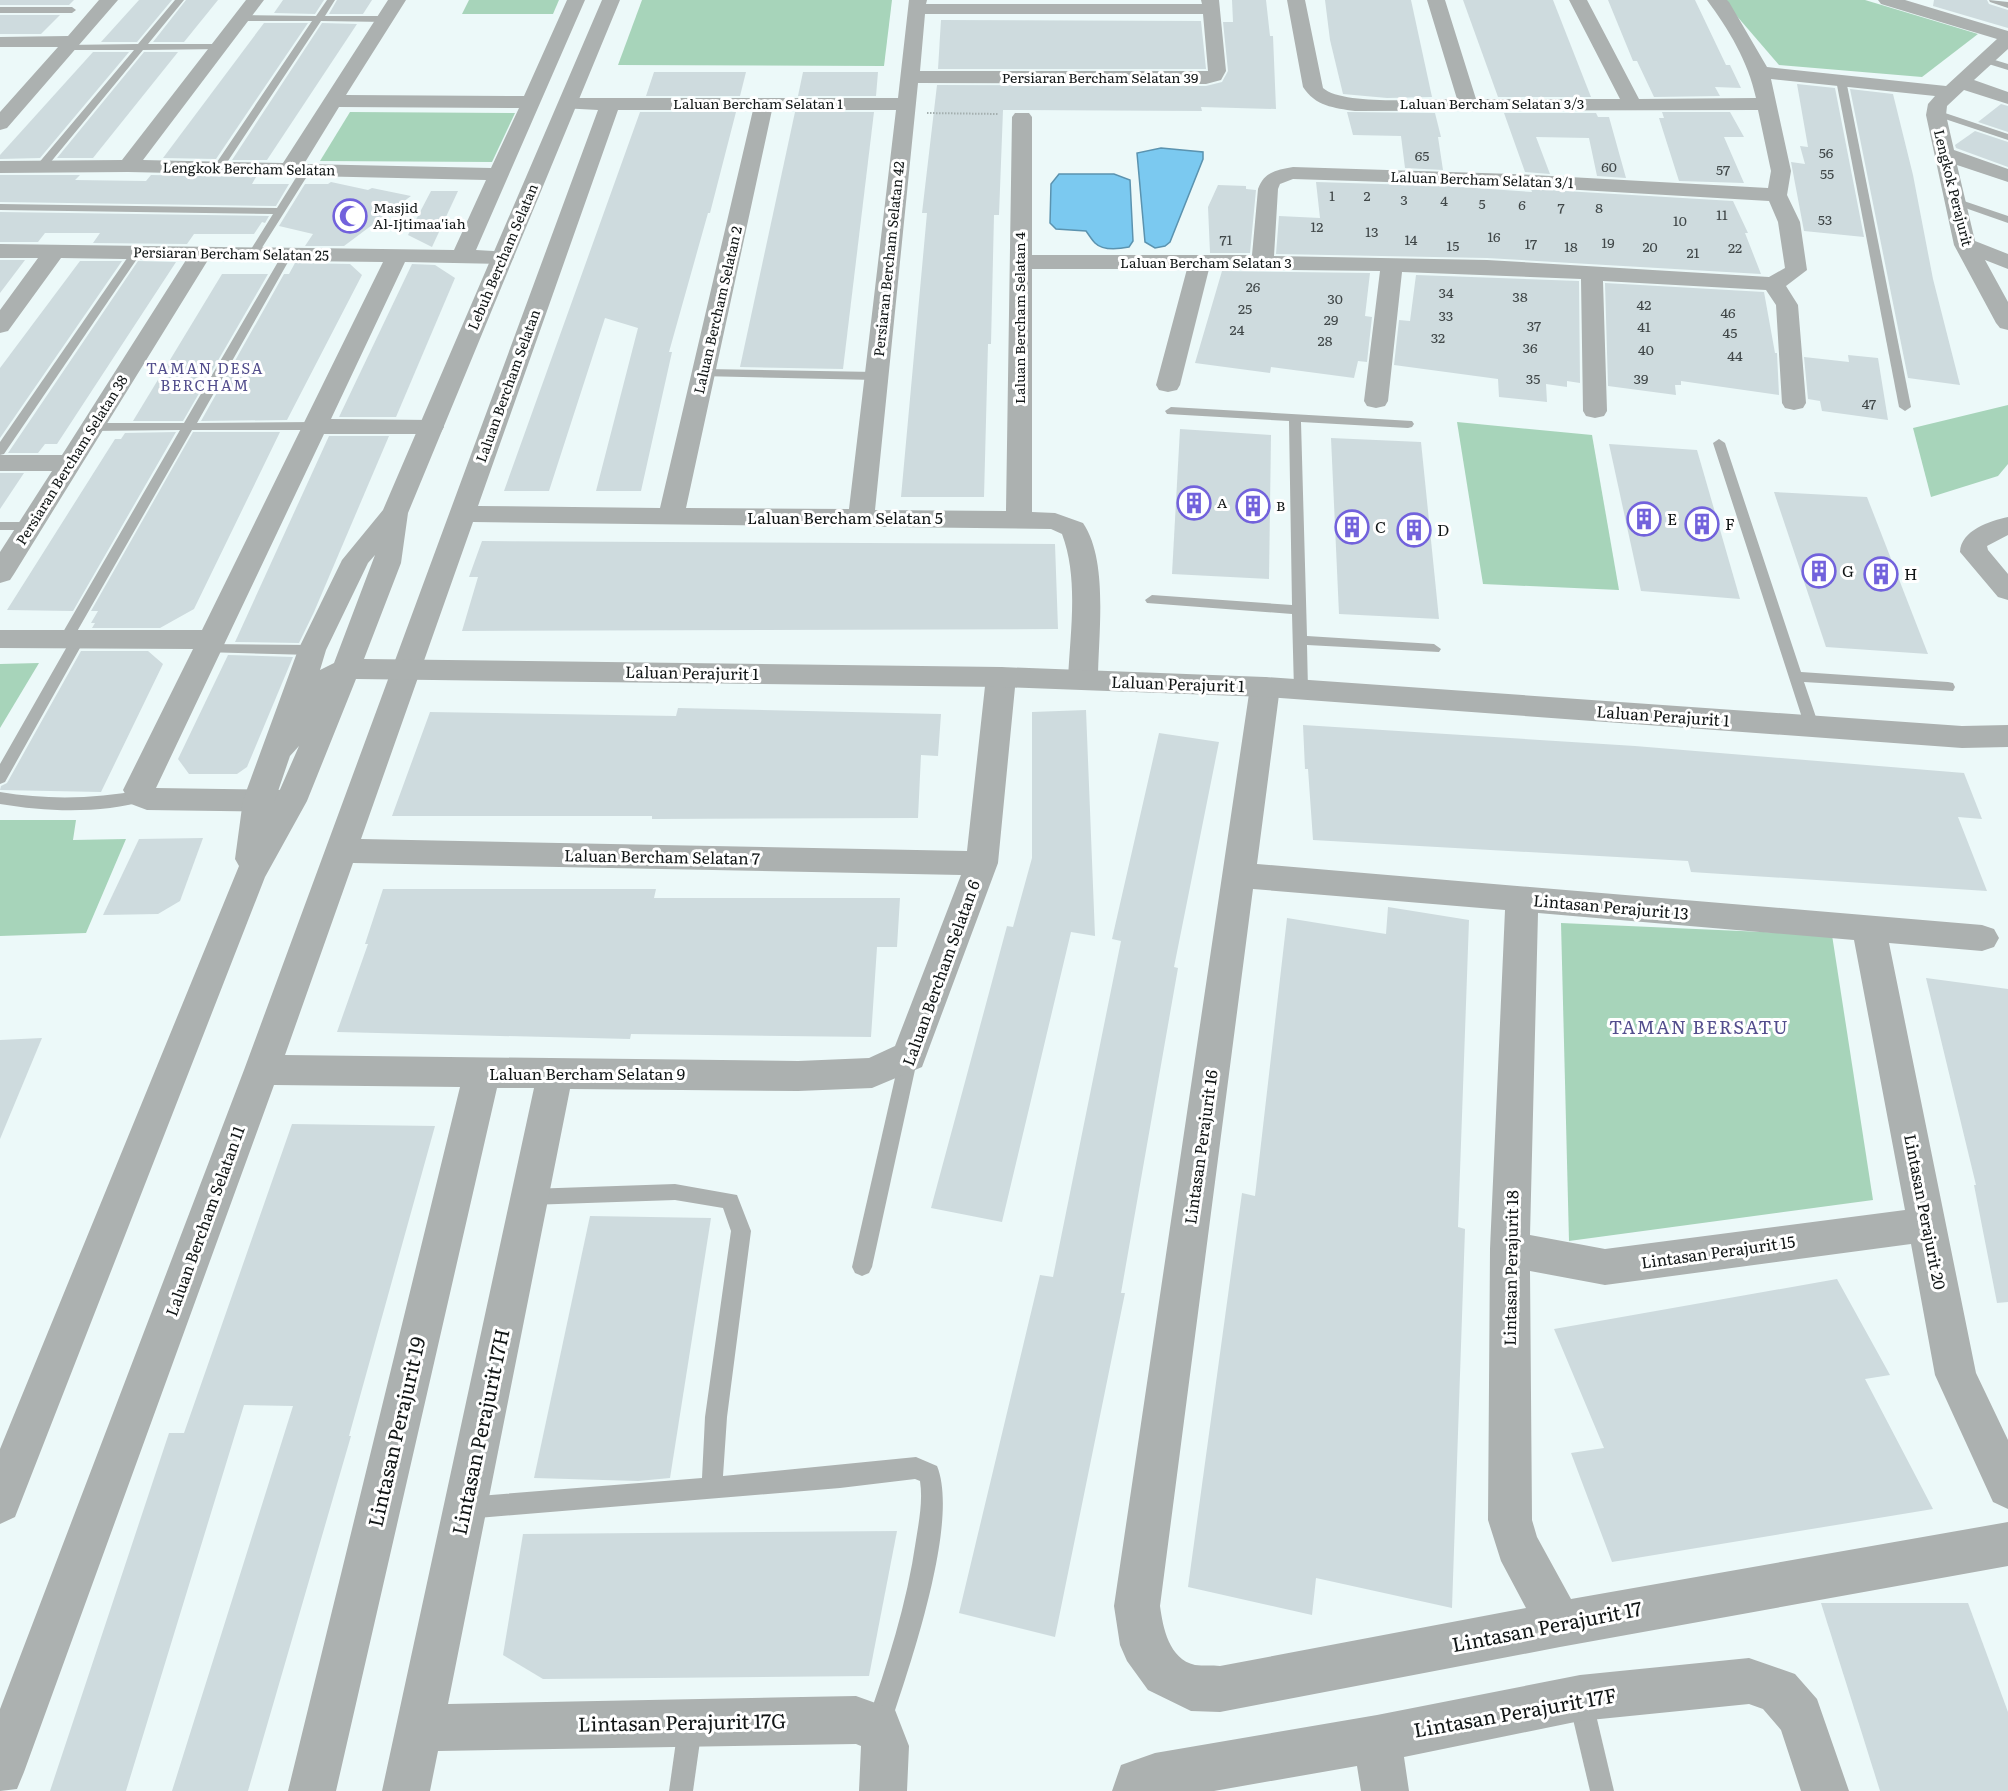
<svg xmlns="http://www.w3.org/2000/svg" width="2008" height="1791" viewBox="0 0 2008 1791" font-family="Literata,serif">
	<rect width="100%" height="100%" fill="#ecf9f9"/>
	<g fill="#a7d4ba">
		<polygon points="469,0 559,0 553,14 462,14"/>
		<polygon points="642,0 892,0 884,66 618,65"/>
		<polygon points="1723,0 1865,0 1978,34 1922,77 1779,65"/>
		<polygon points="350,112 515,113 492,162 320,161"/>
		<polygon points="2008,405 2008,464 1998,476 1931,497 1913,428"/>
		<polygon points="1457,422 1592,435 1619,590 1483,584"/>
		<polygon points="39,663 0,728 0,664"/>
		<polygon points="0,820 76,820 73,840 126,839 86,933 0,936"/>
		<polygon points="1561,923 1832,935 1873,1200 1569,1241"/>
	</g>
	<g fill="#7bc9f0" stroke="#5b93af" stroke-width="1.5">
		<polygon points="1161,148 1203,152 1203,159 1170,242 1165,246 1155,248 1145,242 1137,153"/>
		<path d="M1059,174H1114L1130,180L1133,241L1129,247C1119,249 1103,251 1095,243C1092,240 1089,235 1086,231L1056,229L1050,223L1051,184Z"/>
	</g>
	<g fill="#cedbde">
		<polygon points="0,0 74,0 69,5 0,5"/>
		<polygon points="139,0 172,0 137,42 101,42"/>
		<polygon points="186,0 218,0 184,42 153,42"/>
		<polygon points="283,0 324,0 315,14 274,13"/>
		<polygon points="337,0 372,0 363,14 329,14"/>
		<polygon points="1232,0 1266,0 1270,36 1273,36 1276,109 1201,107 1202,111 1003,110 999,215 994,215 991,344 988,344 984,497 901,497 927,213 922,213 937,85 1206,86 1222,82 1228,71 1223,22 1233,22"/>
		<polygon points="1325,0 1411,0 1432,97 1387,98 1343,94 1330,40"/>
		<polygon points="1463,0 1553,0 1591,97 1498,97"/>
		<polygon points="1608,0 1695,0 1726,65 1730,65 1741,88 1715,87 1720,96 1654,97 1637,61 1633,61"/>
		<polygon points="1934,0 1987,0 1989,4 2008,10 2008,28 1933,6"/>
		<polygon points="0,15 60,15 41,34 0,34"/>
		<polygon points="941,20 1201,21 1206,69 938,69"/>
		<polygon points="264,23 308,23 216,159 163,158"/>
		<polygon points="322,23 357,24 267,160 232,160"/>
		<polygon points="93,52 129,52 40,158 0,159 0,155"/>
		<polygon points="144,52 178,52 93,158 57,158"/>
		<polygon points="654,72 746,72 740,96 646,96"/>
		<polygon points="803,72 878,72 876,96 798,96"/>
		<polygon points="1797,84 1835,88 1864,237 1804,231 1791,162 1805,164 1800,146 1808,147"/>
		<polygon points="1850,89 1893,94 1913,175 1933,279 1960,385 1908,378"/>
		<polygon points="2001,104 2008,106 2008,132 1978,122"/>
		<polygon points="640,112 736,112 710,213 708,213 669,352 672,352 641,491 596,491 638,328 605,318 549,491 504,491"/>
		<polygon points="795,112 874,112 843,369 740,367"/>
		<polygon points="1347,112 1435,113 1441,137 1438,137 1443,170 1405,168 1401,136 1353,135"/>
		<polygon points="1662,112 1730,112 1744,137 1724,137 1744,183 1679,181 1659,118 1664,118"/>
		<polygon points="1504,113 1596,113 1598,117 1609,117 1626,178 1597,176 1589,138 1536,137 1550,174 1525,172"/>
		<polygon points="1975,131 2008,142 2008,167 1956,148 1955,145"/>
		<polygon points="0,175 80,175 75,180 146,181 151,175 256,177 252,184 289,184 276,206 0,202"/>
		<polygon points="331,182 368,190 372,188 411,196 344,246 305,246 313,234 279,226 305,184 328,184"/>
		<polygon points="1316,182 1445,186 1532,192 1531,189 1733,201 1748,233 1745,233 1761,274 1487,258 1276,254 1279,216 1320,218"/>
		<polygon points="1218,185 1246,186 1246,189 1256,190 1250,253 1210,253 1208,207"/>
		<polygon points="431,191 458,191 432,247 408,235"/>
		<polygon points="0,212 269,216 265,223 262,222 254,234 194,234 187,244 93,243 100,233 45,233 38,242 0,242"/>
		<polygon points="0,260 25,260 0,293"/>
		<polygon points="80,261 122,261 0,438 0,368"/>
		<polygon points="138,261 176,262 57,444 45,444 38,453 8,453"/>
		<polygon points="295,263 350,264 362,275 287,420 201,421 284,274 289,274"/>
		<polygon points="412,264 435,265 455,278 396,417 339,417"/>
		<polygon points="1222,271 1370,273 1365,316 1372,317 1367,362 1358,361 1354,378 1271,367 1270,373 1195,363"/>
		<polygon points="222,274 268,274 183,421 133,421"/>
		<polygon points="1416,275 1579,281 1580,383 1567,381 1567,387 1546,384 1547,402 1499,397 1498,379 1394,365 1399,320 1410,321"/>
		<polygon points="1605,283 1764,292 1775,353 1777,353 1779,395 1681,381 1681,385 1675,385 1676,395 1608,386"/>
		<polygon points="1848,355 1878,358 1888,420 1822,411 1820,401 1808,399 1804,357 1849,362"/>
		<polygon points="1180,429 1271,435 1269,579 1172,574"/>
		<polygon points="176,432 73,611 7,610 115,439 121,439 125,433"/>
		<polygon points="193,432 280,432 194,609 160,628 92,628 95,623 91,623 98,611 91,611"/>
		<polygon points="329,436 389,436 314,612 299,643 235,642"/>
		<polygon points="1331,438 1421,442 1439,619 1339,614"/>
		<polygon points="1609,444 1697,450 1740,599 1641,591"/>
		<polygon points="0,473 24,473 0,509"/>
		<polygon points="1774,492 1867,497 1928,654 1826,647"/>
		<polygon points="482,541 1055,544 1058,629 462,631 478,577 469,577"/>
		<polygon points="81,651 148,651 163,664 101,792 0,790 1,786 7,783"/>
		<polygon points="228,655 293,657 247,767 237,774 189,774 178,759"/>
		<polygon points="678,708 941,714 938,756 921,755 918,818 652,819 652,816 392,816 430,712 676,716"/>
		<polygon points="1086,710 1095,936 1071,932 1002,1222 931,1208 1007,926 1013,927 1032,858 1032,712"/>
		<polygon points="1303,725 1635,746 1964,773 1982,819 1958,817 1987,891 1691,872 1688,861 1313,840 1308,769 1305,769"/>
		<polygon points="1159,733 1219,742 1174,967 1178,968 1121,1293 1125,1293 1055,1637 959,1613 1040,1275 1053,1277 1121,941 1112,939"/>
		<polygon points="203,838 180,901 158,914 103,915 139,839"/>
		<polygon points="383,889 656,889 654,898 900,898 897,947 877,947 871,1037 631,1034 630,1039 337,1032 368,944 365,944"/>
		<polygon points="1388,907 1469,920 1458,1227 1465,1229 1452,1608 1316,1578 1312,1615 1188,1587 1242,1193 1255,1196 1287,918 1386,934"/>
		<polygon points="1926,978 2008,989 2008,1302 1997,1303 1974,1185 1976,1185"/>
		<polygon points="42,1038 0,1139 0,1040"/>
		<polygon points="292,1124 435,1126 349,1436 351,1436 248,1791 172,1791 293,1406 244,1405 126,1791 50,1791 169,1433 184,1433"/>
		<polygon points="590,1216 711,1218 670,1478 638,1481 534,1478"/>
		<polygon points="1837,1279 1890,1375 1865,1379 1933,1509 1612,1562 1571,1453 1604,1448 1554,1329"/>
		<polygon points="897,1531 869,1676 543,1679 503,1655 523,1534"/>
		<polygon points="1821,1603 1968,1603 2008,1712 2008,1791 1880,1791"/>
	</g>
	<g fill="none" stroke-linecap="round" stroke-linejoin="round">
		<polyline stroke="#a4afaf" stroke-width="2" stroke-dasharray="1.5 1.5" stroke-linecap="butt" points="927,113 998,114"/>
		<g fill="#acb1b0" fill-rule="evenodd">
			<polygon points="175,0 184,0 148,44 220,44 225,47 223,49 143,50 45,169 37,169 37,165 134,50 68,50 65,49 65,45 138,44"/>
			<polygon points="327,0 335,0 325,16 386,16 390,19 386,22 321,21 222,170 214,170 213,168 312,21 242,21 238,18 242,15 316,16"/>
			<polygon points="1989,0 2008,2 2008,8 1990,2"/>
			<polygon points="0,7 72,7 76,10 72,13 0,13"/>
			<polygon points="1985,57 2008,64 2008,70 1982,62 1980,60"/>
			<polygon points="1841,77 1846,80 1911,407 1905,411 1899,407 1836,80"/>
			<polygon points="1933,111 1939,111 2008,134 2008,140 1933,115"/>
			<polygon points="302,168 311,170 258,254 253,257 248,254 273,214 0,210 0,204 277,208"/>
			<polygon points="1955,198 2008,216 2008,223 1951,203 1951,199"/>
			<polygon points="136,250 141,253 4,454 0,455 0,442 132,251"/>
			<polygon points="287,252 292,255 197,423 315,422 321,426 315,430 192,430 75,635 83,636 85,639 5,782 0,784 0,764 69,643 61,642 59,639 180,430 92,431 86,427 92,423 184,423 282,255"/>
			<polygon points="704,369 876,372 882,376 876,380 700,376 700,370"/>
			<polygon points="1171,407 1412,421 1414,424 1412,427 1408,428 1301,422 1307,636 1434,644 1441,649 1439,652 1307,645 1308,690 1301,695 1294,690 1292,614 1147,603 1145,600 1152,595 1292,605 1289,421 1167,414 1165,411"/>
			<polygon points="1719,439 1725,443 1801,672 1948,682 1953,683 1955,687 1953,691 1804,682 1819,726 1811,731 1806,730 1713,443"/>
			<polygon points="0,522 30,522 37,526 30,530 0,530"/>
			<polygon points="208,644 312,645 319,650 312,655 203,652 201,649"/>
			<path d="M142,790L148,792L150,796L148,800C101,814 48,812 0,804V792C48,800 94,799 142,790Z"/>
			<polygon points="909,1049 915,1051 918,1056 872,1267 869,1273 862,1276 855,1273 852,1267 900,1056 903,1051"/>
			<path d="M675,1184L737,1195L751,1231L727,1417L723,1476L916,1457L937,1466C960,1522 909,1668 890,1726L886,1734L878,1738L870,1734L866,1726C887,1665 907,1604 916,1540C919,1521 923,1501 920,1481L915,1479L840,1488L466,1519L458,1516L455,1508L458,1500L466,1497L702,1478L705,1417L731,1231L723,1208L675,1200L529,1205L522,1203L519,1197L522,1191L529,1189Z"/>
			<polygon points="1580,1686 1588,1690 1592,1698 1614,1791 1590,1791 1568,1698 1572,1690"/>
			<polygon points="690,1715 698,1719 702,1727 693,1791 669,1791 678,1727 682,1719"/>
		</g>
		<g fill="#acb1b0" fill-rule="evenodd">
			<polygon points="99,0 118,0 7,128 0,130 0,112 58,47 0,47 0,37 68,36"/>
			<path d="M246,0H264L143,160L283,163L388,0H406L346,95L524,96L567,0H585L476,250L511,252L514,257L511,262L503,264L405,262L331,419L432,420L441,422L444,427L441,432L432,434H324L156,788L289,790L300,793L305,801L300,809L289,812L147,810L131,804L123,790L193,649L0,648V630H202L383,262L208,260L14,574L10,580L0,583V552L52,471H0V455H62L186,260L61,258L8,331L0,333V310L38,258H0V244L454,250L486,180L128,172L0,173V161L122,160ZM339,107L519,108L491,168L304,164Z"/>
			<path d="M909,0H927L926,4H1202L1201,0H1219L1226,71L1221,80L1206,84L918,83L875,510L1006,511L1012,117L1015,113H1029L1032,117V255H1252L1258,189C1264,172 1276,170 1293,167L1513,174L1768,188L1771,171L1758,110L1355,111C1334,108 1315,106 1303,87L1287,0H1305L1323,88C1343,106 1428,99 1457,99L1427,0H1445L1476,99H1620L1569,0H1587L1639,99L1756,98C1748,61 1729,30 1707,0H1727L1729,2L1767,67L1946,86L1997,39L1881,4L1878,0H1905L2008,31V49L1974,80L2008,92V104L1964,90L1947,106L1946,115L1954,150L2008,169V182L1957,165L1975,241L2008,254V269L1985,260L2008,302V330L2000,328L1996,323L1954,245L1926,115L1928,104L1935,96L1771,79L1791,171L1787,195L1800,222L1807,270L1786,286L1798,305L1806,403L1803,408L1794,410L1785,408L1782,403L1776,305L1766,290L1603,281L1607,411L1604,416L1595,418L1586,416L1583,411L1581,279L1402,272L1388,401L1385,406L1376,408L1367,406L1364,401L1380,271L1209,269L1180,385L1177,390L1168,392L1159,390L1156,385L1187,269H1032V512L1055,513L1083,523C1109,561 1098,636 1098,680L1093,687L1083,690L1073,687L1068,680C1070,633 1079,579 1062,534L1051,529L473,522L361,839L967,851L986,677L991,670L1001,667L1011,670L1016,677L998,863L922,1067L872,1088L798,1091L570,1089L448,1704L856,1696L895,1710L909,1746L907,1791H859L861,1746L856,1744L438,1751L430,1791H382L534,1088H497L336,1791H288L460,1087L274,1085L24,1772L17,1789L0,1791V1709L244,1070L598,110L561,108L558,104L561,100L568,98H898ZM925,14H1203L1208,71H920ZM618,110H753L660,508L478,506ZM772,110H896L849,509L686,508ZM1293,179L1513,186L1769,201L1778,222L1785,268L1769,277L1487,260L1274,256L1278,189L1280,184ZM353,863L961,875L895,1046L869,1058L798,1061L285,1055Z"/>
			<path d="M2008,517V535L1987,546L1988,550L2008,574V600L1998,597L1960,552C1961,530 1990,521 2008,517Z"/>
			<path d="M1265,677L1275,680L1280,687L1257,864L1982,925L1994,929L1999,938L1994,947L1982,951L1889,943L1976,1373L2008,1440V1509L1993,1502L1935,1375L1911,1244L1605,1285L1530,1271L1532,1520L1537,1537L1571,1599L2008,1522V1566L1560,1647L1220,1712L1191,1711L1148,1690L1127,1661L1120,1645L1114,1606L1250,687L1255,680ZM1253,889L1505,910L1490,1249L1488,1520L1501,1561L1526,1608L1220,1666C1212,1665 1203,1666 1195,1665C1169,1659 1163,1628 1160,1606ZM1538,913L1854,940L1905,1210L1605,1249L1530,1235Z"/>
			<polygon points="1749,1658 1795,1674 1817,1699 1849,1791 1801,1791 1781,1730 1763,1709 1749,1704 1580,1721 1404,1757 1409,1791 1361,1791 1357,1766 1214,1791 1112,1791 1121,1765 1155,1753 1377,1715 1580,1675"/>
		</g>
		<path fill="#acb1b0" fill-rule="evenodd" d="M602,0H620L408,513L401,563L364,659L1001,667L1265,677L1962,726L2008,725V747L1962,748L1265,697L1001,687L356,679L307,801L265,877L15,1517L0,1524V1449L239,866L235,859L243,800L298,650L342,560L383,510ZM375,555L334,663L320,670L326,650L368,563ZM299,746L275,801L274,803L290,756Z"/>
	</g>
	<defs>
		<g id="mosque-ring" transform="scale(1.725)"><circle r="9.5" fill="#fff" stroke="#7262dc" stroke-width="1.5"/><path d="M3.5-4.9A6 6 0 1 0 3.5 4.9A5 5 0 1 1 3.5-4.9Z" fill="#7262dc"/></g>
		<g id="building-ring" transform="scale(1.725)"><circle r="9.5" fill="#fff" stroke="#7262dc" stroke-width="1.5"/><path d="M-4-6H4V6H1V3H-1V6H-4ZM-2.5-4.3h1.7v1.8h-1.7ZM.8-4.3h1.7v1.8H.8ZM-2.5-1h1.7V.8h-1.7ZM.8-1h1.7V.8H.8Z" fill="#7262dc"/></g>
	</defs>
	<g fill-rule="evenodd">
		<use href="#mosque-ring" x="350" y="216"/>
		<use href="#building-ring" x="1194" y="503"/>
		<use href="#building-ring" x="1253" y="506"/>
		<use href="#building-ring" x="1644" y="519"/>
		<use href="#building-ring" x="1702" y="524"/>
		<use href="#building-ring" x="1352" y="527"/>
		<use href="#building-ring" x="1414" y="530"/>
		<use href="#building-ring" x="1819" y="571"/>
		<use href="#building-ring" x="1881" y="574"/>
	</g>
	<g text-anchor="middle" stroke-width="6" stroke-linejoin="round" paint-order="stroke">
		<g font-size="14" fill="#111616" stroke="#fff">
			<text x="1100" y="83">Persiaran Bercham Selatan 39</text>
			<text x="758" y="109">Laluan Bercham Selatan 1</text>
			<text x="1492" y="109">Laluan Bercham Selatan 3/3</text>
			<text transform="translate(249 169) rotate(1)" y="5">Lengkok Bercham Selatan</text>
			<text transform="translate(1482 180) rotate(2)" y="5">Laluan Bercham Selatan 3/1</text>
			<text transform="translate(1953 188) rotate(76)" y="5">Lengkok Perajurit</text>
			<text transform="translate(231 254) rotate(1)" y="5">Persiaran Bercham Selatan 25</text>
			<text transform="translate(503 257) rotate(-67)" y="5">Lebuh Bercham Selatan</text>
			<text transform="translate(889 259) rotate(-84)" y="5">Persiaran Bercham Selatan 42</text>
			<text x="1206" y="268">Laluan Bercham Selatan 3</text>
			<text transform="translate(718 310) rotate(-77)" y="5">Laluan Bercham Selatan 2</text>
			<text transform="translate(1020 318) rotate(-90)" y="5">Laluan Bercham Selatan 4</text>
			<text transform="translate(508 386) rotate(-70)" y="5">Laluan Bercham Selatan</text>
			<text transform="translate(72 460) rotate(-58)" y="5">Persiaran Bercham Selatan 38</text>
		</g>
		<g font-size="14" fill="#404748">
			<text x="1826" y="158">56</text>
			<text x="1422" y="161">65</text>
			<text x="1609" y="172">60</text>
			<text x="1723" y="175">57</text>
			<text x="1827" y="179">55</text>
			<text x="1332" y="201">1</text>
			<text x="1367" y="201">2</text>
			<text x="1404" y="205">3</text>
			<text x="1444" y="206">4</text>
			<text x="1482" y="209">5</text>
			<text x="1522" y="210">6</text>
			<text x="1561" y="213">7</text>
			<text x="1599" y="213">8</text>
			<text x="1722" y="220">11</text>
			<text x="1825" y="225">53</text>
			<text x="1680" y="226">10</text>
			<text x="1317" y="232">12</text>
			<text x="1372" y="237">13</text>
			<text x="1494" y="242">16</text>
			<text x="1226" y="245">71</text>
			<text x="1411" y="245">14</text>
			<text x="1608" y="248">19</text>
			<text x="1531" y="249">17</text>
			<text x="1453" y="251">15</text>
			<text x="1571" y="252">18</text>
			<text x="1650" y="252">20</text>
			<text x="1735" y="253">22</text>
			<text x="1693" y="258">21</text>
			<text x="1253" y="292">26</text>
			<text x="1446" y="298">34</text>
			<text x="1520" y="302">38</text>
			<text x="1335" y="304">30</text>
			<text x="1644" y="310">42</text>
			<text x="1245" y="314">25</text>
			<text x="1728" y="318">46</text>
			<text x="1446" y="321">33</text>
			<text x="1331" y="325">29</text>
			<text x="1534" y="331">37</text>
			<text x="1644" y="332">41</text>
			<text x="1237" y="335">24</text>
			<text x="1730" y="338">45</text>
			<text x="1438" y="343">32</text>
			<text x="1325" y="346">28</text>
			<text x="1530" y="353">36</text>
			<text x="1646" y="355">40</text>
			<text x="1735" y="361">44</text>
			<text x="1533" y="384">35</text>
			<text x="1641" y="384">39</text>
			<text x="1869" y="409">47</text>
		</g>
		<g font-size="14" fill="#111616" stroke="#fff" text-anchor="start">
			<text x="373" y="213">Masjid<tspan x="373" dy="16">Al-Ijtimaa'iah</tspan></text>
			<text x="1217" y="508">A</text>
			<text x="1276" y="511">B</text>
		</g>
		<g font-size="15" letter-spacing="1.5" fill="#534e8d" stroke="#fff">
			<text x="205" y="374">TAMAN DESA<tspan x="205" dy="17">BERCHAM</tspan></text>
		</g>
		<g font-size="16" fill="#111616" stroke="#fff">
			<text x="845" y="524">Laluan Bercham Selatan 5</text>
			<text transform="translate(692 673) rotate(1)" y="6">Laluan Perajurit 1</text>
			<text transform="translate(1178 684) rotate(2)" y="6">Laluan Perajurit 1</text>
			<text transform="translate(1663 716) rotate(4)" y="6">Laluan Perajurit 1</text>
			<text transform="translate(662 857) rotate(1)" y="6">Laluan Bercham Selatan 7</text>
			<text transform="translate(1611 907) rotate(5)" y="6">Lintasan Perajurit 13</text>
			<text transform="translate(941 973) rotate(-70)" y="6">Laluan Bercham Selatan 6</text>
			<text x="587" y="1080">Laluan Bercham Selatan 9</text>
			<text transform="translate(1201 1147) rotate(-82)" y="6">Lintasan Perajurit 16</text>
			<text transform="translate(1925 1212) rotate(79)" y="6">Lintasan Perajurit 20</text>
			<text transform="translate(205 1221) rotate(-70)" y="6">Laluan Bercham Selatan 11</text>
			<text transform="translate(1718 1252) rotate(-8)" y="6">Lintasan Perajurit 15</text>
			<text transform="translate(1511 1268) rotate(-89)" y="6">Lintasan Perajurit 18</text>
		</g>
		<g font-size="16" fill="#111616" stroke="#fff" text-anchor="start">
			<text x="1667" y="525">E</text>
			<text x="1725" y="530">F</text>
			<text x="1375" y="533">C</text>
			<text x="1437" y="536">D</text>
			<text x="1842" y="577">G</text>
			<text x="1904" y="580">H</text>
		</g>
		<g font-size="18" letter-spacing="1.5" fill="#534e8d" stroke="#fff">
			<text x="1699" y="1034">TAMAN BERSATU</text>
		</g>
		<g font-size="20" fill="#111616" stroke="#fff">
			<text transform="translate(397 1432) rotate(-77)" y="7">Lintasan Perajurit 19</text>
			<text transform="translate(481 1432) rotate(-78)" y="7">Lintasan Perajurit 17H</text>
			<text transform="translate(1547 1627) rotate(-11)" y="7">Lintasan Perajurit 17</text>
			<text transform="translate(1515 1713) rotate(-10)" y="7">Lintasan Perajurit 17F</text>
			<text transform="translate(682 1723) rotate(-1)" y="7">Lintasan Perajurit 17G</text>
		</g>
	</g>
</svg>
